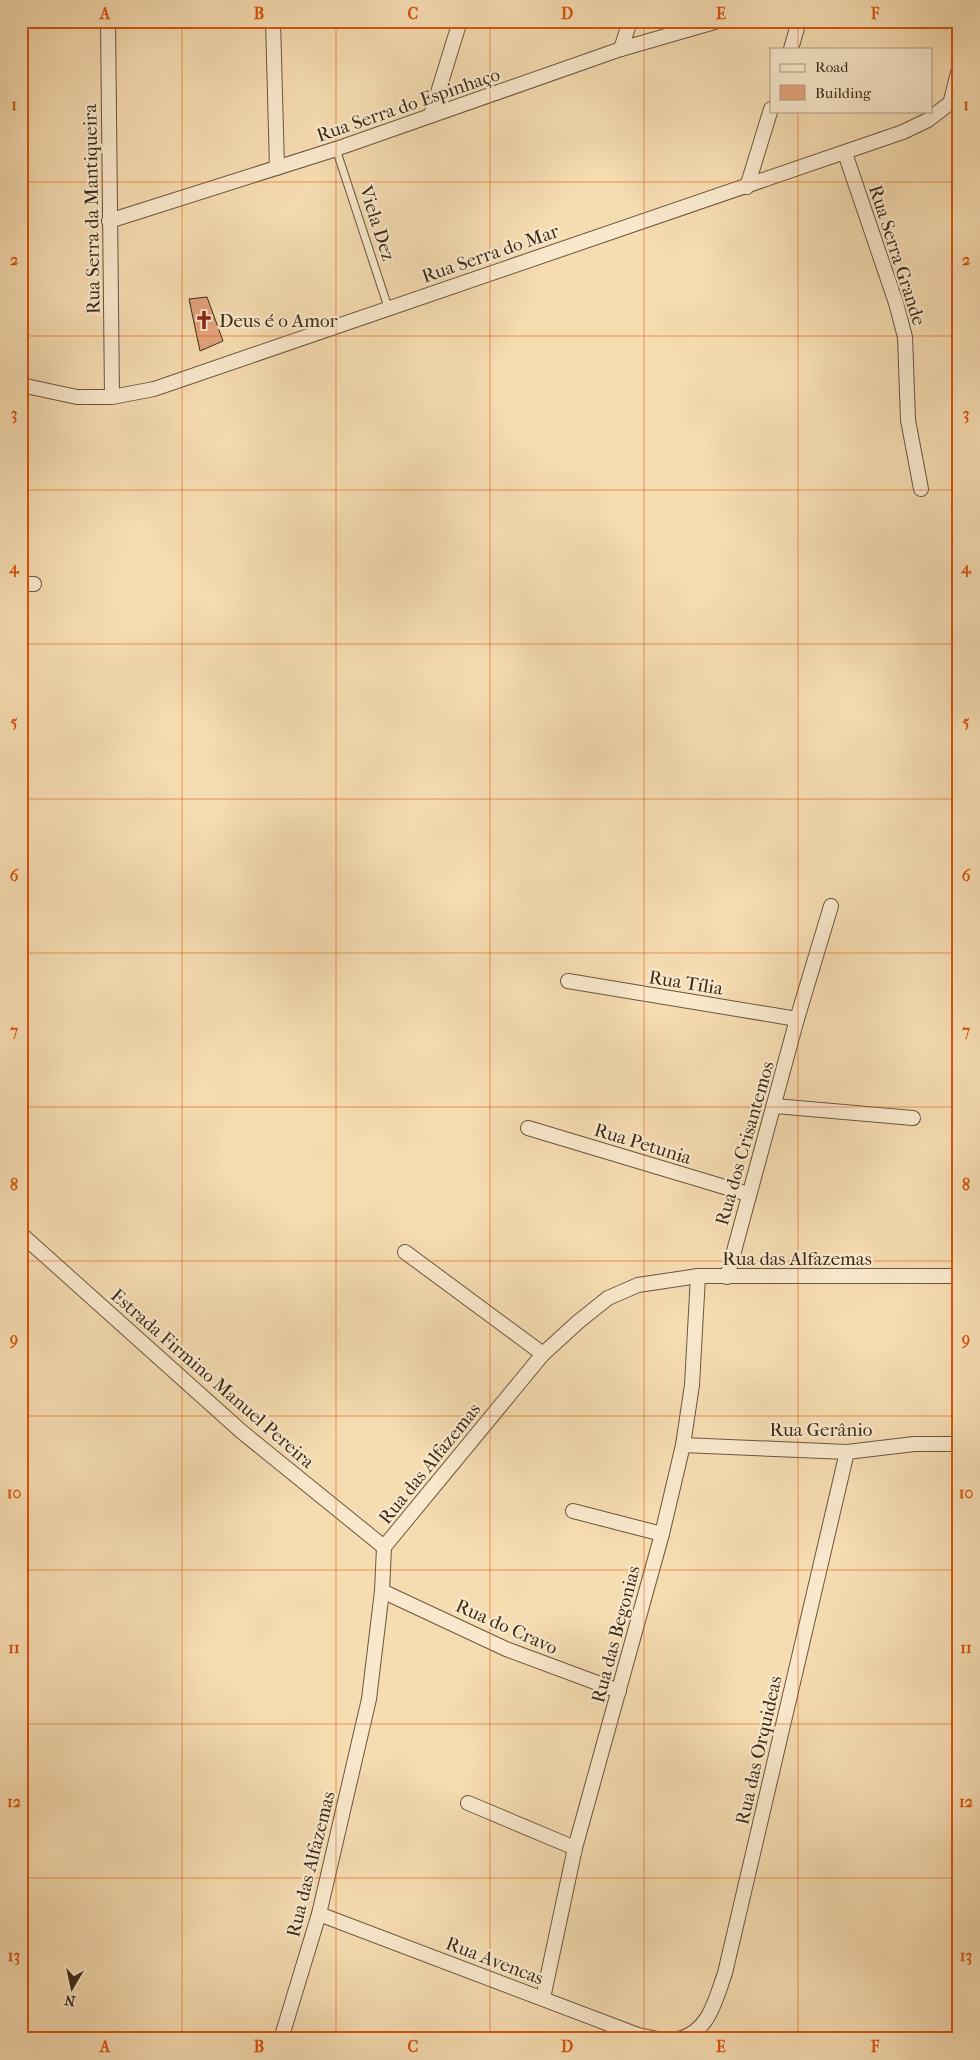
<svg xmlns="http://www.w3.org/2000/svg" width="980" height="2060" viewBox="0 0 980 2060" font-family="'IM FELL French Canon',serif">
	<rect width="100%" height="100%" fill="#f6dcb1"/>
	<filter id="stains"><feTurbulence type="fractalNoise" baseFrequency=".004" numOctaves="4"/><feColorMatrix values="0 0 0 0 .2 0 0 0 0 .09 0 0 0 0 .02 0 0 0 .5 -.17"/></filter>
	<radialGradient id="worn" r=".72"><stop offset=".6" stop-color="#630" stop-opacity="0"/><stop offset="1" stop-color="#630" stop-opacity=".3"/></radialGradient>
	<polygon fill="#e4a37c" stroke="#3b2b19" points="207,297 223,341 200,351 189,299"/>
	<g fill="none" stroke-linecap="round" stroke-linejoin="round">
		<g stroke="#6a573f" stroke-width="9">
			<polyline id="lane" points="336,149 388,307"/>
		</g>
		<g stroke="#6a573f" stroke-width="16">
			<g id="street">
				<polyline points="108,21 112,397"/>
				<polyline points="273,21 277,168"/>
				<polyline points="621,49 630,21"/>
				<polyline points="791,49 799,21"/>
				<polyline points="950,104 959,69"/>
				<polyline points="431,115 460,21"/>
				<polyline points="845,153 896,303 905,337 908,420 921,489"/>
				<polyline points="747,187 771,109"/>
				<polyline points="109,221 336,149 621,49 718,21"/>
				<polyline points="21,385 77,397 112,397 154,389 903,132 928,120 959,96"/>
				<polyline points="21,584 34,584"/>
				<polyline points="568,981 797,1019"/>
				<polyline points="775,1106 913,1118"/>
				<polyline points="528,1128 748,1194"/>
				<polyline points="21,1234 242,1432 384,1547"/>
				<polyline points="405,1252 543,1354"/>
				<polyline points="727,1277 797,1019 831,906"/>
				<polyline points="683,1445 847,1452 914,1444 959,1444"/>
				<polyline points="573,1511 662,1534"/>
				<polyline points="382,1591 506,1649 619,1691"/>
				<polyline points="468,1803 575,1848"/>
				<polyline points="319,1914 638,2035 658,2039"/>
				<polyline points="543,1998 575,1848 662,1534 683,1445 692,1385 698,1276"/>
				<polyline points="281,2039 319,1914 369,1699 382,1591 384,1547 543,1354 578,1322 608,1298 638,1285 698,1276 959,1276"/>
				<path d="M678,2039C709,2033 716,1998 725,1973L847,1452"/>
			</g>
		</g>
		<use href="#lane" stroke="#f9e8cc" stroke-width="7"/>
		<use href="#street" stroke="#f9e8cc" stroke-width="14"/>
	</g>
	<path fill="none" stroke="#d7540d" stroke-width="1" stroke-opacity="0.55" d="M182,21V2039M336,21V2039M490,21V2039M644,21V2039M798,21V49M798,111V2039M21,182H959M21,336H959M21,490H959M21,644H959M21,799H959M21,953H959M21,1107H959M21,1261H959M21,1416H959M21,1570H959M21,1724H959M21,1878H959"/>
	<defs>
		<g id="church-bare" transform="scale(1.5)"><path d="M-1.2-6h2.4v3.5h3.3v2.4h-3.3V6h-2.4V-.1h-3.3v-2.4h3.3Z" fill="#8f2418" stroke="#f9e8cc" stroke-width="2.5" paint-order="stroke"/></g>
	</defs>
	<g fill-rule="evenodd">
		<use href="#church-bare" x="204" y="320"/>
	</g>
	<g text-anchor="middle" stroke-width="4.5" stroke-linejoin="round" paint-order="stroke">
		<g font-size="19" fill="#3b2b19" stroke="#f9e8cc">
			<text transform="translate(408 104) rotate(-19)" y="7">Rua Serra do Espinhaço</text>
			<text transform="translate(91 209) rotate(-91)" y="7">Rua Serra da Mantiqueira</text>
			<text transform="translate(378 223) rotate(72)" y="7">Viela Dez</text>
			<text transform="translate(490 253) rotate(-19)" y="7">Rua Serra do Mar</text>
			<text transform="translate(898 255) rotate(72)" y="7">Rua Serra Grande</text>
			<text transform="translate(686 982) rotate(9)" y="7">Rua Tília</text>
			<text transform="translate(643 1143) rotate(17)" y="7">Rua Petunia</text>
			<text transform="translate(744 1143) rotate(-74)" y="7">Rua dos Crisantemos</text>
			<text x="797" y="1265">Rua das Alfazemas</text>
			<text transform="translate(213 1378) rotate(41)" y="7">Estrada Firmino Manuel Pereira</text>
			<text x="821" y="1436">Rua Gerânio</text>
			<text transform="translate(429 1463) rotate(-51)" y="7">Rua das Alfazemas</text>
			<text transform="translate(507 1626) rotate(24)" y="7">Rua do Cravo</text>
			<text transform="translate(615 1634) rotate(-75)" y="7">Rua das Begonias</text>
			<text transform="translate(758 1750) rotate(-77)" y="7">Rua das Orquideas</text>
			<text transform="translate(310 1864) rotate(-76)" y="7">Rua das Alfazemas</text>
			<text transform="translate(495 1960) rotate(21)" y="7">Rua Avencas</text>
		</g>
		<g font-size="19" fill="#3b2b19" stroke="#f9e8cc" text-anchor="start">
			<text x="219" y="327">Deus é o Amor</text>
		</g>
	</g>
	<rect width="980" height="2060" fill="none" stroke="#f6dcb1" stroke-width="55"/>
	<rect x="770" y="48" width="162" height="65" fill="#f9e8cc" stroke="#ad9c84"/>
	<rect x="780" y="64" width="25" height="8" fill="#f9e8cc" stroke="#ad9c84"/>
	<text x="815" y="72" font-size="15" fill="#3b2b19">Road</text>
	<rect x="780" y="85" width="25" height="15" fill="#e4a37c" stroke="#ad9c84"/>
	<text x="815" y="98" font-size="15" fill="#3b2b19">Building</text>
	<g transform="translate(72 1988) rotate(189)" stroke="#f9e8cc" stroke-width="4" paint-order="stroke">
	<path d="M0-4L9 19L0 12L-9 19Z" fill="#3b2b19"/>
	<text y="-8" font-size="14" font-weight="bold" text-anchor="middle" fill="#3b2b19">N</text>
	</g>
	<rect x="28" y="28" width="924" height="2004" fill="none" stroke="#d7540d" stroke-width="2"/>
	<g font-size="16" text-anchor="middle" font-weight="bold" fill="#d7540d">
		<text x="105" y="19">A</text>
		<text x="259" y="19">B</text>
		<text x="413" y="19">C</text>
		<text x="567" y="19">D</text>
		<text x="721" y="19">E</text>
		<text x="875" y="19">F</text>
		<text x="14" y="110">1</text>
		<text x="966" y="110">1</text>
		<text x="14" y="265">2</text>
		<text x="966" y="265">2</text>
		<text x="14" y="419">3</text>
		<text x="966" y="419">3</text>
		<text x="14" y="573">4</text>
		<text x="966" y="573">4</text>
		<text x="14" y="727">5</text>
		<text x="966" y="727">5</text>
		<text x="14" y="881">6</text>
		<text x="966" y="881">6</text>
		<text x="14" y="1036">7</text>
		<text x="966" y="1036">7</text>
		<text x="14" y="1190">8</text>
		<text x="966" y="1190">8</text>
		<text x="14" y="1344">9</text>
		<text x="966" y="1344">9</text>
		<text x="14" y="1498">10</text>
		<text x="966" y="1498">10</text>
		<text x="14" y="1653">11</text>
		<text x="966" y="1653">11</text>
		<text x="14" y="1807">12</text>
		<text x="966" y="1807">12</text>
		<text x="14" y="1961">13</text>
		<text x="966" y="1961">13</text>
		<text x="105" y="2052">A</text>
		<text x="259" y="2052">B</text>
		<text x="413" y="2052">C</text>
		<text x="567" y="2052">D</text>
		<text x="721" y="2052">E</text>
		<text x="875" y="2052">F</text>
	</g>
	<rect width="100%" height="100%" filter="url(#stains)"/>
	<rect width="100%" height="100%" fill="url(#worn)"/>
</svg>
